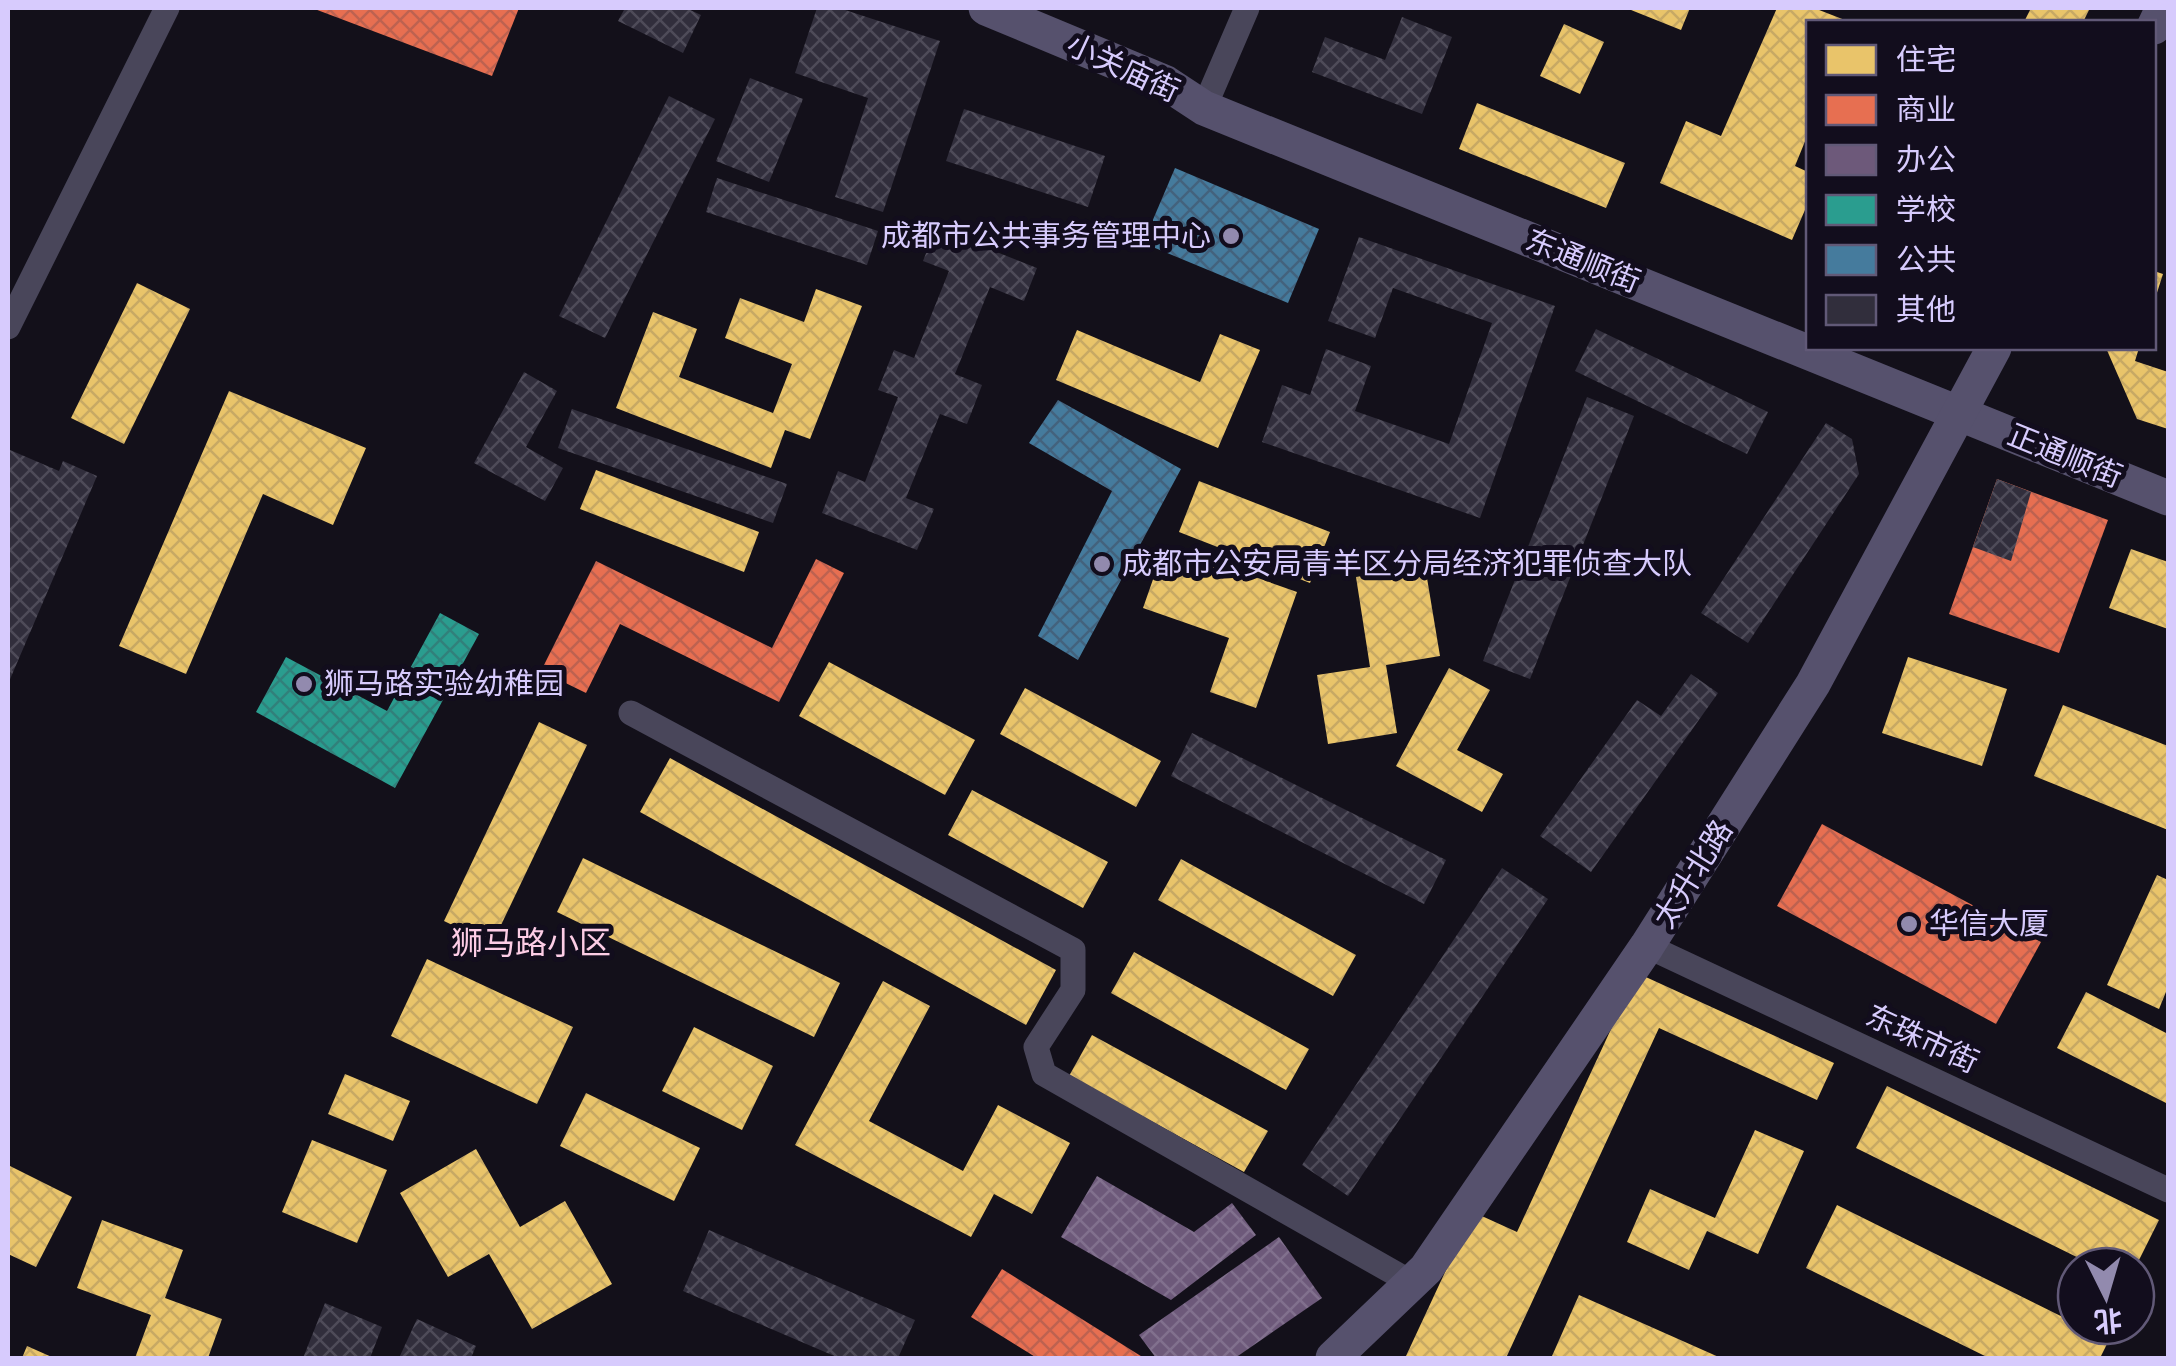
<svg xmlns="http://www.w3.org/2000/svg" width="2176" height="1366" viewBox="0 0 2176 1366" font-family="'PT Sans Narrow','Noto Sans SC',sans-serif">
	<defs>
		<pattern id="homes-cross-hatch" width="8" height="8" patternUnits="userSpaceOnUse" patternTransform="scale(2.5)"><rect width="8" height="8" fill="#e9c46a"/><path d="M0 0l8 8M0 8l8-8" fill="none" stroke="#c7a964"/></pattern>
		<pattern id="shops-cross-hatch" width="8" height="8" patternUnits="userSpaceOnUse" patternTransform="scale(2.5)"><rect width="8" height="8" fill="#e76f51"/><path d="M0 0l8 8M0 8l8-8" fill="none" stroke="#bd6250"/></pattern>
		<pattern id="offices-cross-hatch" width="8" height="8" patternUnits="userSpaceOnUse" patternTransform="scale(2.5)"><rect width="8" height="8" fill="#6d597a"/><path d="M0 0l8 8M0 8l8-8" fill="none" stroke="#81708e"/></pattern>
		<pattern id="schools-cross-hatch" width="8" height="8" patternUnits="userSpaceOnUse" patternTransform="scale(2.5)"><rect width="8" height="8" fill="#2a9d8f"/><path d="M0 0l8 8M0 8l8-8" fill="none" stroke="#31807b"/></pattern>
		<pattern id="public-cross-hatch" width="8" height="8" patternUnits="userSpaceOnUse" patternTransform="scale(2.5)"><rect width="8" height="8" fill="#457b9d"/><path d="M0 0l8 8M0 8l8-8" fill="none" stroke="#43627d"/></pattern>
		<pattern id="building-cross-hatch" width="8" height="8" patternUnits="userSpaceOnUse" patternTransform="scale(2.5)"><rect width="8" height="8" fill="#312e3c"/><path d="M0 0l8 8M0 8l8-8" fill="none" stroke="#4e4b59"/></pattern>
	</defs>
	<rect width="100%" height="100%" fill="#13101a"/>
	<g fill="url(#homes-cross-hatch)">
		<polygon points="1626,8 1690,8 1681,30"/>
		<polygon points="1777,8 1814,8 1850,22 1808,22 1808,134 1795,166 1808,172 1808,203 1792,240 1660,183 1686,121 1721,136"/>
		<polygon points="2031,8 2090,8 2083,22 2024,22"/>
		<polygon points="1564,24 1604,42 1580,94 1540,76"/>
		<polygon points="1477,103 1625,163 1606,208 1459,149"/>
		<polygon points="2154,271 2163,274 2154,302"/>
		<polygon points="137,283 190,309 124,444 71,418"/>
		<polygon points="816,289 862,306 810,439 785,430 771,468 616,408 653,312 697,329 679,377 773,413 792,364 725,338 740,298 804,322"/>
		<polygon points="1077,330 1200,382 1220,334 1260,350 1218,448 1056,380"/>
		<polygon points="2106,348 2139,348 2135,361 2168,372 2168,429 2137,419"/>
		<polygon points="229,391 366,448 333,525 263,494 186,674 119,646"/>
		<polygon points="596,470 759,532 744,572 580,509"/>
		<polygon points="1199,481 1330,532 1310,583 1179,532"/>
		<polygon points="1165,545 1297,592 1256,708 1210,692 1229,638 1143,608"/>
		<polygon points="2131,549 2168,562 2168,629 2109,608"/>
		<polygon points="1425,566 1440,656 1386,665 1397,733 1328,744 1317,675 1370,667 1356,577"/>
		<polygon points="1908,657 2007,689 1982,766 1882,733"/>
		<polygon points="829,662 975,740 945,795 799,716"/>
		<polygon points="1449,668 1490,690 1457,750 1503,774 1482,812 1396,766"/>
		<polygon points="1025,688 1161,761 1136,807 1000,734"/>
		<polygon points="2063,705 2168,746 2168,830 2034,776"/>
		<polygon points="539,722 587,745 492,944 444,921"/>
		<polygon points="670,758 1056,970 1026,1025 640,812"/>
		<polygon points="972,790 1108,862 1083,908 948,835"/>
		<polygon points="583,858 840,983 814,1037 557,912"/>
		<polygon points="1181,859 1356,955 1333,996 1158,900"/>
		<polygon points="2157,875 2168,880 2168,987 2159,1009 2107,985"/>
		<polygon points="1134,952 1309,1049 1286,1090 1111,993"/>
		<polygon points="427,959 573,1027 537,1104 391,1036"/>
		<polygon points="1637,973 1834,1063 1817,1100 1659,1028 1506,1358 1406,1356 1473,1212 1517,1232"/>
		<polygon points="883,981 930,1006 869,1121 963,1171 998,1105 1070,1143 1032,1214 994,1194 971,1237 795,1145"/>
		<polygon points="2086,992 2168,1034 2168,1104 2057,1048"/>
		<polygon points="694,1027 773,1066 742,1130 662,1091"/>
		<polygon points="1092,1035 1268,1131 1244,1172 1069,1076"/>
		<polygon points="345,1074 410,1101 393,1141 328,1114"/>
		<polygon points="1887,1086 2159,1220 2136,1266 2095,1266 1856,1148"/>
		<polygon points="586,1093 700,1148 674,1201 560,1146"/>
		<polygon points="1755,1130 1804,1151 1758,1254 1707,1231 1689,1270 1627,1242 1650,1189 1715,1218"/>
		<polygon points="312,1140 387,1170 357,1243 282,1212"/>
		<polygon points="476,1149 520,1227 565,1201 612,1284 532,1329 489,1254 448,1277 400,1193"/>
		<polygon points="8,1165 72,1197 36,1267 8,1254"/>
		<polygon points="1837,1205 2109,1340 2100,1358 1989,1358 1806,1268"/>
		<polygon points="102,1220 183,1250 165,1298 222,1319 208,1358 135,1358 151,1315 77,1288"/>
		<polygon points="1579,1295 1721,1358 1558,1358 1552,1356"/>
		<polygon points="27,1346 54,1358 22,1358"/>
	</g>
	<g fill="url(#shops-cross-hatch)">
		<polygon points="312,8 519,8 492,76"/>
		<polygon points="1997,479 2108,520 2059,653 1949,614"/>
		<polygon points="816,559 844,573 779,702 620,624 586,693 541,671 596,561 772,648"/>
		<polygon points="1822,824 2041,942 1996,1024 1777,906"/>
		<polygon points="1002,1269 1144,1358 1037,1358 971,1317"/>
	</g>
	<g fill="url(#offices-cross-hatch)">
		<polygon points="1097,1176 1194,1232 1232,1203 1256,1235 1171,1300 1061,1237"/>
		<polygon points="1279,1237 1322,1298 1235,1358 1156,1358 1139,1335"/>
	</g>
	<polygon fill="url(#schools-cross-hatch)" points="440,613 479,634 395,788 256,712 286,657 387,711"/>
	<g fill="url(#public-cross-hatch)">
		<polygon points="1175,168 1319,229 1288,303 1143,243"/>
		<polygon points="1058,400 1181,469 1078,660 1038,636 1112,491 1029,443"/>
	</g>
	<g fill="url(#building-cross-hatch)">
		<polygon points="625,8 686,8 701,15 683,53 618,21"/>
		<polygon points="817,8 839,8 940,41 883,212 835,197 868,98 795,73"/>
		<polygon points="1402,17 1452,37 1422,114 1312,72 1325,37 1385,60"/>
		<polygon points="750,78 803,99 769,182 716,161"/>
		<polygon points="669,96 715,119 605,338 559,316"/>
		<polygon points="964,109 1105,156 1088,207 946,161"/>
		<polygon points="717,178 878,231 867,265 706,212"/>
		<polygon points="936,228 1037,268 1024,301 990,287 955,374 982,385 967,424 940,414 906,498 934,509 917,550 822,513 838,471 865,482 898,397 878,390 894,350 914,358 949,271 923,261"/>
		<polygon points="1359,237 1555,306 1480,518 1262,442 1282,385 1310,395 1326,349 1371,366 1355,411 1449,444 1492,323 1393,288 1375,338 1328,321"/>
		<polygon points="1596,329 1768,412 1747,454 1575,371"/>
		<polygon points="524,372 557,391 526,447 563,468 545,501 474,463"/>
		<polygon points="1587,397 1634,416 1530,679 1483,661"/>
		<polygon points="572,409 787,484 773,523 558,448"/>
		<polygon points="1826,423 1852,439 1859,474 1748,643 1701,613"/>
		<polygon points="10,450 59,471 63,461 97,476 8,684"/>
		<polygon points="1997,479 2031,492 2011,561 1973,547"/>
		<polygon points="1691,674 1718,693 1591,872 1540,836 1637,700 1661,716"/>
		<polygon points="1192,733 1446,860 1424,904 1171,776"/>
		<polygon points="1502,868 1548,899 1348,1196 1302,1165"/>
		<polygon points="709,1230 915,1320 898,1358 839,1358 683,1291"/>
		<polygon points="325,1303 382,1327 370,1358 303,1358"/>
		<polygon points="417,1319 476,1346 471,1358 399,1358"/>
	</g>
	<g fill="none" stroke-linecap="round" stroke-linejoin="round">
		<g stroke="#49465a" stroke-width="25">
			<polyline points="1204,108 1247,8"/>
			<polyline points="8,327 167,8"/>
			<polyline points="631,713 1073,950 1073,990 1036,1047 1044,1074 1412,1283"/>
			<polyline points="1647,946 2168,1190"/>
		</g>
		<g stroke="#56516d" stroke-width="35">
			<polyline points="986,8 1166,83 1204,108 2168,498"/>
			<polyline points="2154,27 2163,8"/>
			<polyline points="1333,1358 1426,1269 1647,946 1813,684 1994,348"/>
		</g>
	</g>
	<g fill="#928aae" stroke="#120d1d" stroke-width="4">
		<circle cx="1231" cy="236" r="10"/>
		<circle cx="1102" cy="564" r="10"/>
		<circle cx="304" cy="684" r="10"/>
		<circle cx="1909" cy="924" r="10"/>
	</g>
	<g text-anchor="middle" stroke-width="10" stroke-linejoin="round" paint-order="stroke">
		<g font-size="30" fill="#d7cbfd" stroke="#120d1d">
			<text transform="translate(1123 68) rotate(25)" y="10">小关庙街</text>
			<text transform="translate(1583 261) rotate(22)" y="10">东通顺街</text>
			<text transform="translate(2065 456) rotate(22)" y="10">正通顺街</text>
			<text transform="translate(1693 874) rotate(-58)" y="10">太升北路</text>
			<text transform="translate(1922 1039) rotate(25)" y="10">东珠市街</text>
		</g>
		<g font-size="30" fill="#d7cbfd" stroke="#120d1d" text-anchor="start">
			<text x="1211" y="246" text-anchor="end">成都市公共事务管理中心</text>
			<text x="1122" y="574">成都市公安局青羊区分局经济犯罪侦查大队</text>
			<text x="324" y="694">狮马路实验幼稚园</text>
			<text x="1929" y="934">华信大厦</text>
		</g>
		<g font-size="32" fill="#fdcde6" stroke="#120d1d">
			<text x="531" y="954">狮马路小区</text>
		</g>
	</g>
	<rect width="2176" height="1366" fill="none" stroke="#d7cbfd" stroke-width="20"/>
	<rect x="1806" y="20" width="350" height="330" fill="#120d1d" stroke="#615977" stroke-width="2.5"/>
	<rect x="1826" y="45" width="50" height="30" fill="#e9c46a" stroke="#615977" stroke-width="2.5"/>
	<text x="1896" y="70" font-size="30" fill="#d7cbfd">住宅</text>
	<rect x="1826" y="95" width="50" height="30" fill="#e76f51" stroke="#615977" stroke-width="2.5"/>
	<text x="1896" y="120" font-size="30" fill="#d7cbfd">商业</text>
	<rect x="1826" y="145" width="50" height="30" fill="#6d597a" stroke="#615977" stroke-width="2.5"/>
	<text x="1896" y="170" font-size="30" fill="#d7cbfd">办公</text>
	<rect x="1826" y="195" width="50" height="30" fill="#2a9d8f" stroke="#615977" stroke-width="2.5"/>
	<text x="1896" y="220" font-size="30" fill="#d7cbfd">学校</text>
	<rect x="1826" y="245" width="50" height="30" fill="#457b9d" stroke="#615977" stroke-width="2.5"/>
	<text x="1896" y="270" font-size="30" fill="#d7cbfd">公共</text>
	<rect x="1826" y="295" width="50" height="30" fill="#312e3c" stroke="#615977" stroke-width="2.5"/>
	<text x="1896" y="320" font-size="30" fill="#d7cbfd">其他</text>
	<g transform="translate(2106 1296) rotate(175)"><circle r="48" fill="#120d1d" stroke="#615977" stroke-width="2.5"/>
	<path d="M0-8L18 38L0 25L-18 38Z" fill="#928aae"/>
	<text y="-15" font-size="28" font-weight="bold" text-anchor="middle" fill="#d7cbfd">北</text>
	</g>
</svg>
